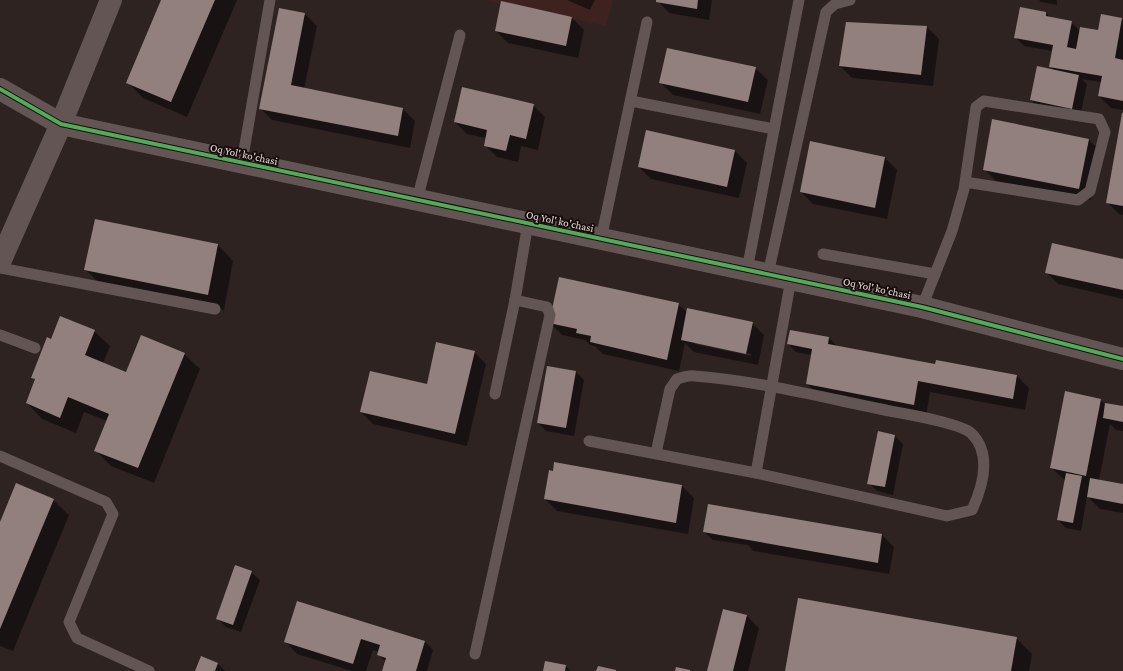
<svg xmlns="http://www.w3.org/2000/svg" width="1123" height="671" viewBox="0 0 1123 671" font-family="'Crimson Pro',serif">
	<rect width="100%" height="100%" fill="#2f2322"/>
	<polygon fill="#3d221f" points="483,0 613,0 606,26"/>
	<g fill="#0007" fill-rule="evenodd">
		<polygon points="163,0 237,0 187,117 143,98 128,83"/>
		<polygon points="567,0 595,0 590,10"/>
		<polygon points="657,0 712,0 709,20 669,13"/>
		<polygon points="1039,0 1057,0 1057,5 1041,2"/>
		<polygon points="1046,13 1051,18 1071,22 1080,31 1099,32 1102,15 1123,20 1123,110 1111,108 1099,96 1101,84 1100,82 1082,79 1087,84 1080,117 1039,108 1031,100 1054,71 1050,66 1053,51 1024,46 1015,37"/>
		<polygon points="305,14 317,26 304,89 403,109 415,121 410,148 272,120 260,108"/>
		<polygon points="572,18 584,30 578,58 508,43 496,31"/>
		<polygon points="927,27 939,39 933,86 852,78 840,66"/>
		<polygon points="755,68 768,80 760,114 673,95 661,83"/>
		<polygon points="533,105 545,117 538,150 521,146 518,162 497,157 485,145 486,138 467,134 455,122"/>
		<polygon points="1123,114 1123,215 1119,214 1107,202"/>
		<polygon points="1088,139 1101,152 1091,200 996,181 984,169"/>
		<polygon points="734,150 747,163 739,198 651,179 639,167"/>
		<polygon points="885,158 897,170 887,219 813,204 801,192"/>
		<polygon points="218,245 233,261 224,310 101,285 85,269"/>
		<polygon points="1123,260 1123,299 1058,284 1046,272"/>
		<path d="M678,304L688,313L752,323L764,335L758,365L694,352L685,343L679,371L603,354L595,346L590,345L585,340L562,335L550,323ZM695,342L751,354V356L695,344Z"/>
		<polygon points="94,331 110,346 103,363 127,373 184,354 200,369 154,483 111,466 95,450 107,421 84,412 76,433 42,419 27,403 36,381 32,377 52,340"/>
		<polygon points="829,338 837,346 936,366 1017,376 1029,388 1025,410 930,392 926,416 815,392 807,384 812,355 796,352 788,344"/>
		<polygon points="474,352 486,364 467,446 373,424 361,412 427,385"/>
		<polygon points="576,372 584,380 574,436 546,431 538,423"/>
		<polygon points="1100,400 1105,404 1123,407 1123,431 1116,430 1110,424 1099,480 1123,485 1123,513 1100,509 1087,496 1081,531 1066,528 1058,520 1066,481 1051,468"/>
		<polygon points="895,436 903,444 893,495 877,491 869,483"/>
		<polygon points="555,463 682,486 694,498 688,534 557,511 545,499"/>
		<polygon points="53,500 69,515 13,651 0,646 0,525"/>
		<polygon points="709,505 882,535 894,547 889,574 753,551 748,545 713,540 704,532"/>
		<polygon points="251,572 260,580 241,632 226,627 218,619"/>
		<polygon points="298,602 425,642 433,650 427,671 383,671 386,662 378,654 379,652 373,650 366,671 352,671 297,654 285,641"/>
		<polygon points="747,616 759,628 748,671 708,671"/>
		<polygon points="1016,638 1032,654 1029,671 786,671"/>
		<polygon points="218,664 225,671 196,671"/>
		<polygon points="566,666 571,671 544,671"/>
	</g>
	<g fill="#91807d">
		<polygon points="161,0 215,0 171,102 126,83"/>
		<polygon points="656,0 698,0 697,9 656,2"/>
		<polygon points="501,1 572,17 566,46 495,31"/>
		<polygon points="1020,7 1046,12 1046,16 1072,21 1067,47 1076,49 1080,27 1098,30 1101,14 1122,18 1115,58 1123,60 1123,101 1098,96 1102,76 1049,67 1053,45 1014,38"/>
		<polygon points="279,8 305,13 291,85 403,108 398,136 259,109"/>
		<polygon points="846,22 927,26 921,75 839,66"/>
		<polygon points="667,48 756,67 748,102 659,83"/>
		<polygon points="1037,66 1079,75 1072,109 1030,100"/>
		<polygon points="462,87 534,104 526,139 510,135 506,151 484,146 487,130 454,122"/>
		<polygon points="1122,113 1123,113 1123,206 1106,203"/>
		<polygon points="992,119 1089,139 1079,189 983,170"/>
		<polygon points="646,130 735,150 727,187 638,167"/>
		<polygon points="810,141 885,157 875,208 800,192"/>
		<polygon points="95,219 218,244 208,295 84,270"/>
		<polygon points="1052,243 1123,259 1123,290 1045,273"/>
		<polygon points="559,277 679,303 667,360 590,342 591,336 576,333 577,329 549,323"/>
		<polygon points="687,308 753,322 746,354 681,340"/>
		<polygon points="60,316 95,330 85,355 126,372 141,335 185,353 138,468 94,451 109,414 68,397 60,418 26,403 35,379 31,378 47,337 51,339"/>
		<polygon points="790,330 829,337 828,344 935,364 936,360 1017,375 1013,399 918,381 914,405 806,384 812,349 787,344"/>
		<polygon points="436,342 475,351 455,434 360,412 370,371 427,384"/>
		<polygon points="547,366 576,371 566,428 537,423"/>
		<polygon points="1065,391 1101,399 1086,476 1050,468"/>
		<polygon points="1105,403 1123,406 1123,422 1103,418"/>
		<polygon points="878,431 895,435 885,487 867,484"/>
		<polygon points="554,462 682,485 676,523 544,499 549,470 553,471"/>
		<polygon points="1066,473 1082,476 1073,523 1057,520"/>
		<polygon points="1090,478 1123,484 1123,504 1087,497"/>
		<polygon points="16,483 54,499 0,629 0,522"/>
		<polygon points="708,504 882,534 878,563 703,532"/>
		<polygon points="235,565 252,571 233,625 216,619"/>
		<polygon points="798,598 1017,637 1011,671 785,671"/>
		<polygon points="297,601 425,641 416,671 382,671 386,658 377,655 380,645 361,639 353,664 284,642"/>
		<polygon points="723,609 747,615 733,671 707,671"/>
		<polygon points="201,656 218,663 215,671 195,671"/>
		<polygon points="545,661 566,665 565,671 543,671"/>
		<polygon points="598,666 616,670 616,671 596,671"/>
		<polygon points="676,667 690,670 690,671 675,671"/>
	</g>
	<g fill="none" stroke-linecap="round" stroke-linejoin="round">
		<g stroke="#635553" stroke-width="11">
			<polyline points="631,101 774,129"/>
			<polyline points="242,162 270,0"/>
			<polyline points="417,200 460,35"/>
			<polyline points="601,239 647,22"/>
			<polyline points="823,254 935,274"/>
			<polyline points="0,268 215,309"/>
			<polyline points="747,270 799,0"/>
			<polyline points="768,274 826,12 835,4 850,0"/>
			<polyline points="922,307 952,231 964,189 976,107 984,101 1099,119 1105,132 1090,191 1078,200 965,182"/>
			<polyline points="0,335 35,348"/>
			<polyline points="495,394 515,300 528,223"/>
			<path d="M589,441L756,473L947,516L972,510C982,488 993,454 971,433C960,423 906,414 890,411C825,398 760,381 695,376C689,375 683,377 677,379L670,389L656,453"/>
			<polyline points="0,456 106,502 113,514 69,622 77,638 149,671"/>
			<polyline points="756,473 791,279"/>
			<polyline points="475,654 550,315 547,307 515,300"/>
		</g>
		<g stroke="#635553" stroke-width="22">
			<polyline points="0,89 61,124 922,307 1123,359"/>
			<polyline points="0,262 61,124 111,0"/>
		</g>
		<g stroke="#160c0b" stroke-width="6">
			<polyline id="cycleway" points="0,89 61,124 922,307 1123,359"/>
		</g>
		<use href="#cycleway" stroke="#51ab58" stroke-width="4"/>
	</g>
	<g text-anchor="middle" stroke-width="4" stroke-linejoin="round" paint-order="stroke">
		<g font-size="11" fill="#ecdcd9" stroke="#160c0b">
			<text transform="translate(244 154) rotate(12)" y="4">Oq Yol' ko'chasi</text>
			<text transform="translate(560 221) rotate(12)" y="4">Oq Yol' ko'chasi</text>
			<text transform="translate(877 288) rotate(12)" y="4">Oq Yol' ko'chasi</text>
		</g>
	</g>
</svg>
